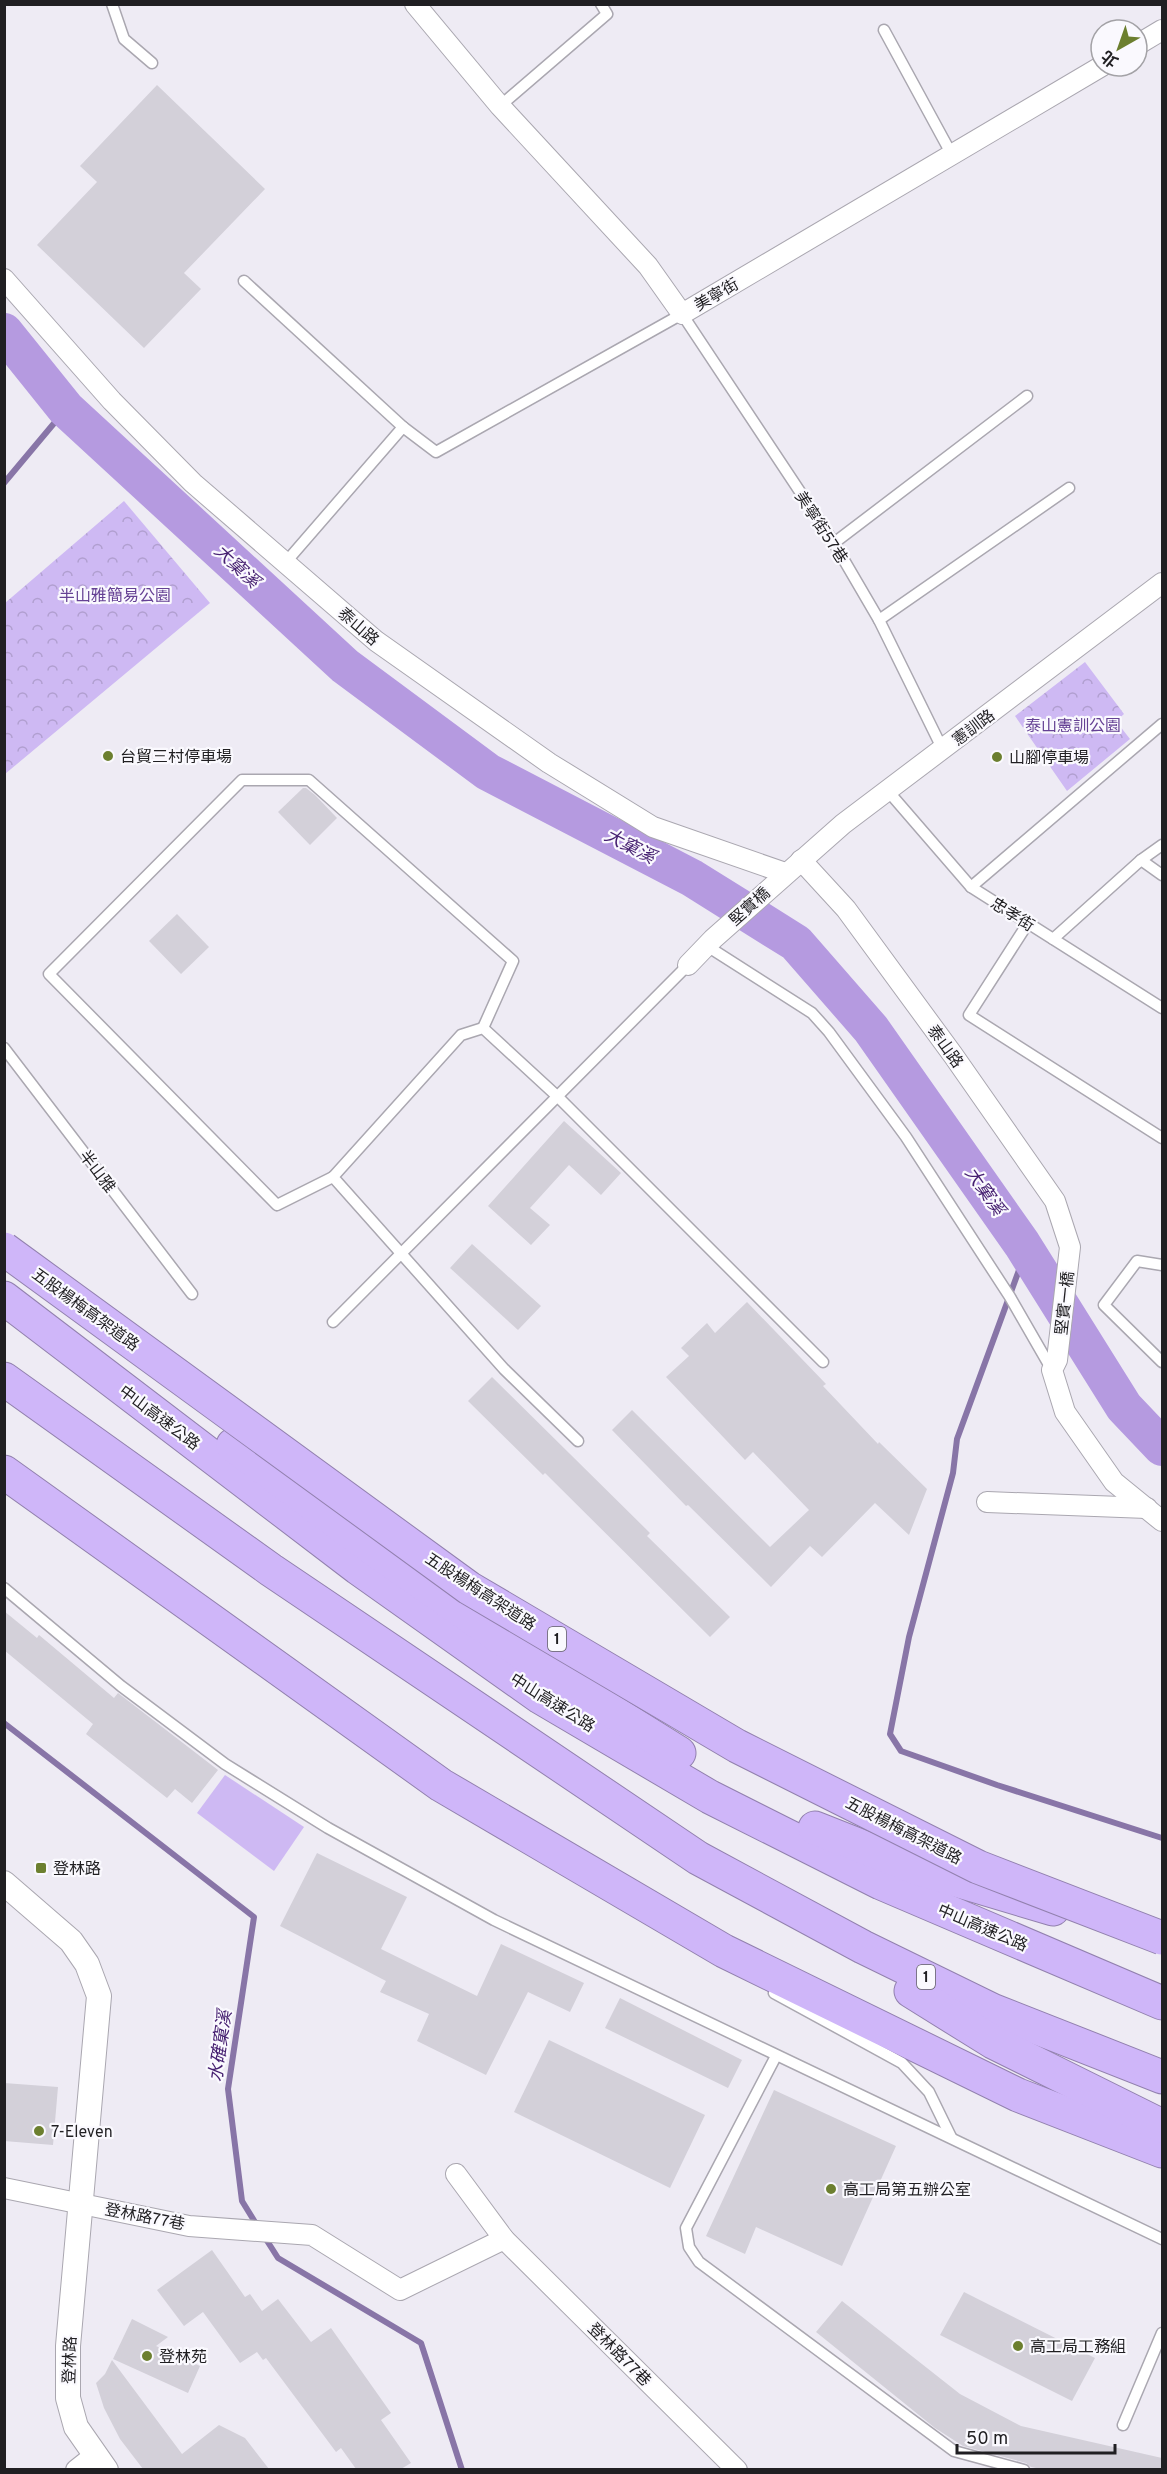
<svg xmlns="http://www.w3.org/2000/svg" width="1167" height="2474" viewBox="0 0 1167 2474" font-family="Overpass,'Noto Sans TC',sans-serif">
	<defs>
		<pattern id="park-crowns" width="20" height="18" patternUnits="userSpaceOnUse" patternTransform="scale(1.5)"><rect width="20" height="18" fill="#ceb9f3"/><path d="M2 6a3 3 0 1 1 6 0M12 15a3 3 0 1 1 6 0" fill="none" stroke="#b19fd0"/></pattern>
	</defs>
	<rect width="100%" height="100%" fill="#eeebf4"/>
	<g fill="url(#park-crowns)">
		<polygon points="124,501 210,603 5,774 5,603"/>
		<polygon points="1085,662 1124,714 1116,721 1130,739 1067,791 1015,716"/>
	</g>
	<polygon fill="#ceb9f3" points="225,1775 304,1827 274,1871 197,1813"/>
	<g fill="none" stroke-linecap="round" stroke-linejoin="round">
		<g stroke="#8875a7" stroke-width="6">
			<polyline points="4,483 66,409"/>
			<polyline points="1026,1251 957,1439 953,1473 909,1637 890,1734 901,1751 997,1785 1162,1838"/>
			<polyline points="4,1723 254,1917 228,2089 242,2201 258,2227"/>
			<polyline points="264,2236 278,2258 421,2343 462,2470"/>
		</g>
		<polyline stroke="#b59ae0" stroke-width="38" points="4,332 66,409 345,666 488,772 692,878 796,943 871,1029 1022,1244 1124,1407 1162,1447"/>
	</g>
	<g fill="#d3d0d9">
		<polygon points="157,85 265,189 184,273 201,289 144,348 37,245 97,182 80,166"/>
		<polygon points="303,788 306,788 315,795 337,818 310,845 278,812"/>
		<polygon points="177,914 209,947 181,974 149,941"/>
		<polygon points="564,1121 621,1173 601,1195 569,1165 530,1208 550,1225 531,1245 488,1206"/>
		<polygon points="472,1244 541,1306 518,1330 450,1268"/>
		<polygon points="747,1302 826,1384 823,1386 878,1444 879,1442 927,1489 909,1535 875,1503 822,1557 810,1546 771,1587 688,1505 686,1506 612,1430 632,1410 770,1547 809,1510 753,1452 745,1460 666,1377 689,1356 681,1348 707,1323 715,1333"/>
		<polygon points="492,1377 650,1533 647,1536 730,1617 710,1637 545,1473 543,1475 468,1401"/>
		<polygon points="4,1611 37,1638 39,1635 114,1698 118,1693 218,1770 192,1803 175,1789 167,1798 86,1734 93,1724 4,1650"/>
		<polygon points="317,1853 407,1897 381,1949 477,1996 501,1944 584,1983 570,2012 528,1992 486,2075 417,2041 429,2014 380,1992 386,1981 280,1926"/>
		<polygon points="620,1998 742,2060 728,2088 605,2028"/>
		<polygon points="549,2040 705,2115 670,2188 514,2112"/>
		<polygon points="4,2083 58,2087 53,2145 4,2141"/>
		<polygon points="774,2090 896,2146 842,2266 756,2227 745,2254 706,2236"/>
		<polygon points="212,2250 245,2297 250,2294 262,2311 278,2299 311,2342 331,2328 391,2413 381,2420 411,2463 401,2469 356,2469 341,2448 336,2452 266,2358 263,2360 257,2352 240,2363 203,2312 184,2326 157,2290"/>
		<polygon points="964,2292 1095,2358 1072,2401 940,2335"/>
		<polygon points="842,2301 960,2394 1021,2426 1162,2458 1162,2469 1041,2469 1031,2467 1026,2463 963,2446 935,2428 816,2332"/>
		<polygon points="132,2319 168,2337 156,2346 200,2366 188,2393 113,2359"/>
		<polygon points="112,2360 182,2454 219,2425 245,2438 269,2469 143,2469 120,2439 104,2408 96,2383 105,2374"/>
	</g>
	<g fill="none" stroke-linecap="round" stroke-linejoin="round">
		<g stroke="#aaa7b0" stroke-width="13">
			<g id="service">
				<polyline points="112,4 124,39 152,63"/>
				<polyline points="884,30 952,155"/>
				<polyline points="500,106 607,14 601,4"/>
				<polyline points="244,281 403,427"/>
				<polyline points="834,543 1027,396"/>
				<polyline points="286,562 403,427 436,452 682,314 834,543 879,620 943,750"/>
				<polyline points="879,620 1069,488"/>
				<polyline points="888,791 971,887 1162,1008"/>
				<polyline points="1141,860 1162,875"/>
				<polyline points="971,887 1162,724"/>
				<polyline points="1028,923 969,1015 1162,1138"/>
				<polyline points="1053,939 1141,860 1162,845"/>
				<polyline points="707,946 812,1013 829,1032 906,1137 1010,1297 1052,1370"/>
				<polyline points="4,1048 192,1294"/>
				<polyline points="333,1177 277,1205 49,974 242,780 309,780 513,961 483,1028"/>
				<polyline points="1162,1265 1137,1261 1104,1305 1162,1362"/>
				<polyline points="333,1322 688,965"/>
				<polyline points="578,1441 504,1369 333,1177 461,1035 483,1028 558,1097 823,1362"/>
				<polyline points="4,1588 121,1686 225,1764 328,1828 494,1920 1162,2239"/>
				<polyline points="774,1993 902,2063 929,2092 951,2137"/>
				<polyline points="776,2056 686,2228 689,2247 699,2262 954,2451 1024,2470"/>
				<polyline points="1123,2425 1162,2333"/>
			</g>
		</g>
		<g stroke="#aaa7b0" stroke-width="22">
			<g id="minor">
				<polyline points="415,4 500,106 648,266 682,314 1102,66"/>
				<polyline points="1137,45 1162,30"/>
				<polyline points="4,279 112,401 193,483 376,641 549,763 653,827 785,873"/>
				<polyline points="801,860 846,909 953,1055 1055,1201 1070,1247 1057,1360 1052,1370 1065,1412 1114,1482 1162,1521"/>
				<polyline points="688,965 713,939 843,824 1162,583"/>
				<polyline points="987,1502 1147,1508"/>
				<polyline points="456,2174 504,2239 737,2470"/>
				<polyline points="4,2188 189,2226 312,2235 400,2290 504,2239"/>
				<polyline points="76,2470 95,2455"/>
			</g>
		</g>
		<g stroke="#aaa7b0" stroke-width="26">
			<polyline id="tertiary" points="4,1883 71,1941 87,1964 99,1996 68,2346 68,2398 76,2427 106,2470"/>
		</g>
		<g stroke="#9281ae" stroke-width="35">
			<g id="motorway">
				<polyline points="4,1298 358,1568 540,1697 710,1797 881,1883 1162,2003"/>
				<polyline points="4,1379 271,1570 698,1858 863,1947 992,2010 1162,2077"/>
				<polyline points="233,1445 369,1546 554,1675 679,1753"/>
				<polyline points="4,1472 441,1785 724,1951 1018,2095 1162,2151"/>
				<polyline points="815,1828 919,1869 1053,1909"/>
				<polyline points="911,1991 993,2042 1162,2126"/>
			</g>
		</g>
		<use href="#service" stroke="#fff" stroke-width="10"/>
		<use href="#minor" stroke="#fff" stroke-width="20"/>
		<use href="#tertiary" stroke="#fff" stroke-width="24"/>
		<use href="#motorway" stroke="#cfb6f9" stroke-width="33"/>
		<g stroke="#9281ae" stroke-width="35" stroke-linecap="butt">
			<polyline id="motorway-bridge" points="4,1249 469,1588 737,1746 978,1867 1162,1938"/>
		</g>
		<use href="#motorway-bridge" stroke="#cfb6f9" stroke-width="33"/>
	</g>
	<g fill="#6c7f2f" stroke="#faf9fe" stroke-width="2">
		<circle cx="108" cy="756" r="6"/>
		<circle cx="997" cy="757" r="6"/>
		<rect x="35" y="1862" width="12" height="12" rx="3"/>
		<circle cx="39" cy="2131" r="6"/>
		<circle cx="831" cy="2189" r="6"/>
		<circle cx="1018" cy="2346" r="6"/>
		<circle cx="147" cy="2356" r="6"/>
	</g>
	<g text-anchor="middle" stroke-width="4.5" stroke-linejoin="round" paint-order="stroke">
		<g fill="#faf9fe" stroke="#616064" stroke-width="1.5">
			<rect x="548" y="1627" width="18" height="24" rx="4.5"/>
			<rect x="917" y="1965" width="18" height="24" rx="4.5"/>
		</g>
		<g font-size="15" font-weight="bold" fill="#201f22">
			<text x="557" y="1644">1</text>
			<text x="926" y="1982">1</text>
		</g>
		<g font-size="16" fill="#201f22" stroke="#faf9fe">
			<text transform="translate(716 294) rotate(-30)" y="6">美寧街</text>
			<text transform="translate(822 527) rotate(57)" y="6">美寧街57巷</text>
			<text transform="translate(359 626) rotate(41)" y="6">泰山路</text>
			<text transform="translate(973 727) rotate(-37)" y="6">憲訓路</text>
			<text transform="translate(749 906) rotate(-42)" y="6">堅實橋</text>
			<text transform="translate(1013 914) rotate(32)" y="6">忠孝街</text>
			<text transform="translate(946 1046) rotate(54)" y="6">泰山路</text>
			<text transform="translate(98 1171) rotate(53)" y="6">半山雅</text>
			<text transform="translate(1064 1303) rotate(-84)" y="6">堅實一橋</text>
			<text transform="translate(86 1309) rotate(36)" y="6">五股楊梅高架道路</text>
			<text transform="translate(160 1417) rotate(37)" y="6">中山高速公路</text>
			<text transform="translate(481 1591) rotate(33)" y="6">五股楊梅高架道路</text>
			<text transform="translate(553 1702) rotate(32)" y="6">中山高速公路</text>
			<text transform="translate(904 1830) rotate(27)" y="6">五股楊梅高架道路</text>
			<text transform="translate(983 1927) rotate(23)" y="6">中山高速公路</text>
			<text transform="translate(145 2216) rotate(11)" y="6">登林路77巷</text>
			<text transform="translate(620 2354) rotate(45)" y="6">登林路77巷</text>
			<text transform="translate(69 2360) rotate(-88)" y="6">登林路</text>
		</g>
		<g font-size="16" fill="#654194" stroke="#faf9fe">
			<text x="115" y="601">半山雅簡易公園</text>
			<text x="1073" y="731">泰山憲訓公園</text>
		</g>
		<g font-size="16" fill="#201f22" stroke="#faf9fe" text-anchor="start">
			<text x="120" y="762">台貿三村停車場</text>
			<text x="1009" y="763">山腳停車場</text>
			<text x="53" y="1874">登林路</text>
			<text x="51" y="2137">7-Eleven</text>
			<text x="843" y="2195">高工局第五辦公室</text>
			<text x="1030" y="2352">高工局工務組</text>
			<text x="159" y="2362">登林苑</text>
		</g>
		<g font-size="18" font-style="italic" fill="#451f70" stroke="#faf9fe">
			<text transform="translate(237 566) rotate(43)" y="6">大窠溪</text>
			<text transform="translate(630 846) rotate(27)" y="6">大窠溪</text>
			<text transform="translate(985 1191) rotate(55)" y="6">大窠溪</text>
			<text transform="translate(220 2046) rotate(-82)" y="6">水確窠溪</text>
		</g>
	</g>
	<rect width="1167" height="2474" fill="none" stroke="#201f22" stroke-width="12"/>
	<g transform="translate(1119 48) rotate(220)"><circle r="28" fill="#faf9fe" stroke="#a3a2a6" stroke-width="1.5"/>
	<path d="M0-4.5L10 22L0 15L-10 22Z" fill="#6c7f2f"/>
	<text y="-9" font-size="16" font-weight="bold" text-anchor="middle" fill="#201f22">北</text>
	</g>
	<path d="M957 2444v9h158v-9" fill="none" stroke="#201f22" stroke-width="3"/>
	<text x="966" y="2444" font-size="18" fill="#201f22" stroke="#faf9fe" stroke-width="4.5" paint-order="stroke">50 m</text>
</svg>
